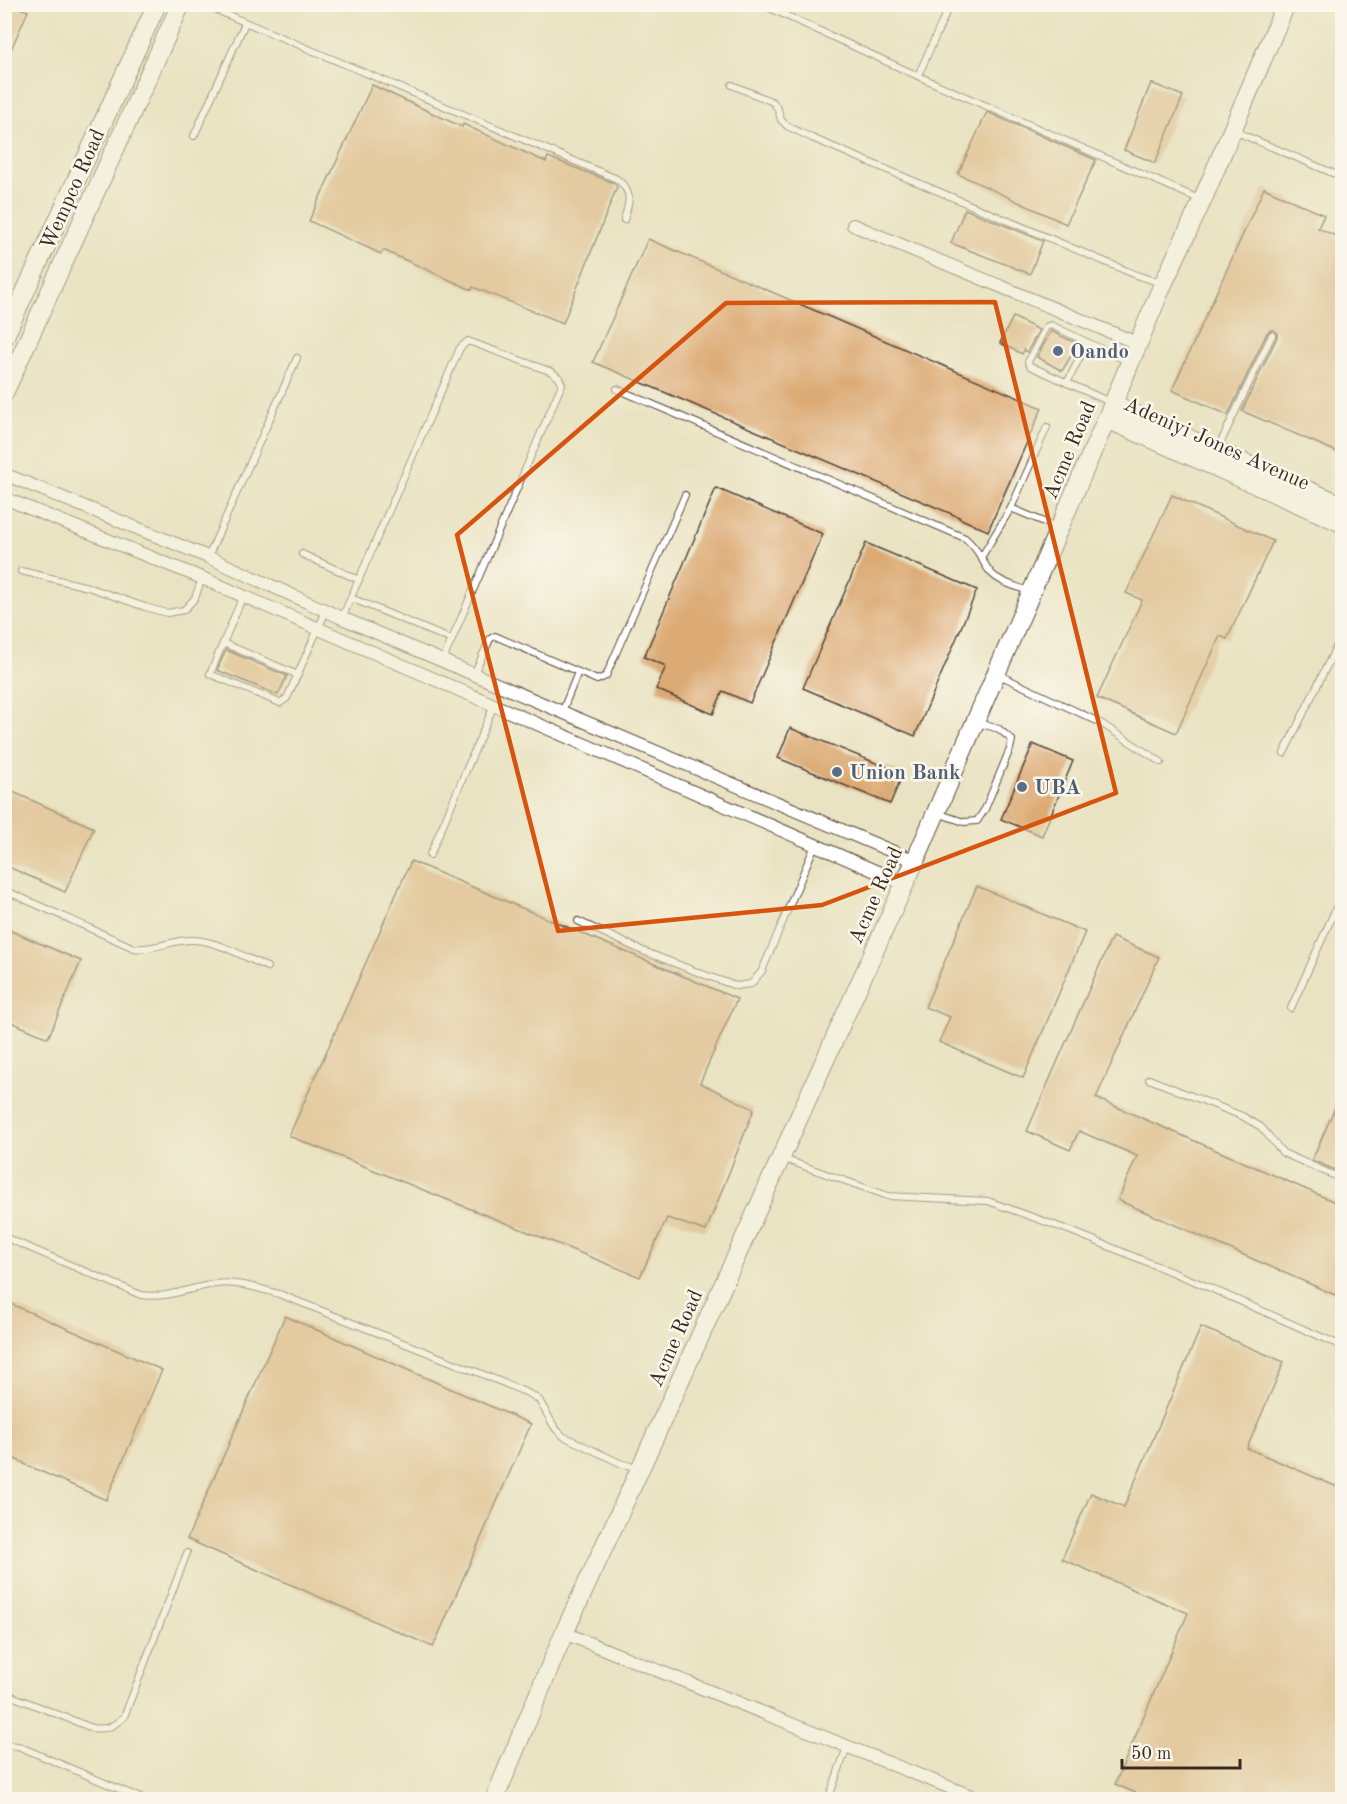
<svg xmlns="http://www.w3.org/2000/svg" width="1347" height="1804" viewBox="0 0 1347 1804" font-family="'Old Standard TT',serif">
	<rect width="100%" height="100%" fill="#fbf7ec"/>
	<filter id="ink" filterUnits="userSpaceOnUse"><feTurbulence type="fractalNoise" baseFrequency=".0167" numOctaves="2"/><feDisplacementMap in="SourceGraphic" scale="12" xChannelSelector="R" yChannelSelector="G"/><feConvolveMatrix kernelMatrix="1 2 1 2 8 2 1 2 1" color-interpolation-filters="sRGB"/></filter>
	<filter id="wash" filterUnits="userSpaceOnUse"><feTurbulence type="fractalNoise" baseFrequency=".008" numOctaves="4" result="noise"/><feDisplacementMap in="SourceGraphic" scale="24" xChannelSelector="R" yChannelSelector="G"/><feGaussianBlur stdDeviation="1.35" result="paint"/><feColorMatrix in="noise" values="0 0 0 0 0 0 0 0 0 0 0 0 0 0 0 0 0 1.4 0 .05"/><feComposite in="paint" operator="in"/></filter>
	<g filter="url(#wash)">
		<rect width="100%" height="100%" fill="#eae3c3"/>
		<g id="blocks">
			<g fill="#dcaa74">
				<polygon points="9,4 28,11 4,65 4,14"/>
				<polygon points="1151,83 1183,96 1155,163 1124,150"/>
				<polygon points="372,85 462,127 463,124 546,162 548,157 614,183 617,187 563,323 473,287 472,290 383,250 381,254 309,221"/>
				<polygon points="987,112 1096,160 1066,224 958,174"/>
				<polygon points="1264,188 1324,215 1318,228 1342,239 1342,454 1242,411 1277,337 1277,333 1274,330 1270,330 1267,333 1228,415 1172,390"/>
				<polygon points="965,209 1043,241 1030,274 951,243"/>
				<polygon points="648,239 1042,408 988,531 959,518 959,517 593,362"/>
				<polygon points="1013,317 1039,330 1027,352 1024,350 1022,354 1000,343"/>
				<polygon points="1051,331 1078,344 1062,371 1037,357"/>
				<polygon points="716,488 823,534 750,703 723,691 713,714 656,689 666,666 644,657"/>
				<polygon points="1172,495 1273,541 1227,639 1220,636 1176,733 1097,698 1142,600 1126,593"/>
				<polygon points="866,543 977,590 915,736 803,688"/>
				<polygon points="226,650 287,676 278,695 217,670"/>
				<polygon points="790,728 903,774 890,804 778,758"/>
				<polygon points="1033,744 1073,761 1042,836 1001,819"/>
				<polygon points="4,788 94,828 65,892 4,865"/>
				<polygon points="411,861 737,999 700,1083 754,1109 706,1231 667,1218 640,1277 289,1136"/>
				<polygon points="977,886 1085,932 1023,1078 939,1042 950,1017 925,1007"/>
				<polygon points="4,928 81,961 48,1038 4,1019"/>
				<polygon points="1112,937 1159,957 1096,1098 1342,1205 1342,1298 1118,1200 1137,1156 1079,1131 1070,1150 1027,1131"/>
				<polygon points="1342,1092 1342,1173 1312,1160"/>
				<polygon points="4,1301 162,1370 106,1500 24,1464 24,1463 4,1454"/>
				<polygon points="285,1316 531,1424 433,1647 187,1539"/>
				<polygon points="1201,1327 1284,1362 1247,1448 1342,1489 1342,1800 1152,1800 1115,1784 1188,1613 1062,1559 1091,1493 1124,1507"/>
			</g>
		</g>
	</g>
	<g filter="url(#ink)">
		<use href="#blocks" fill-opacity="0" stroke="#554637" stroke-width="1.5"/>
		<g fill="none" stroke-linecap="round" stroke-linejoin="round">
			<g stroke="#554637" stroke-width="8">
				<g id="lane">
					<path d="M202,4L617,179C634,193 629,202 624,220"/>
					<polyline points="763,5 918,76 1201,200"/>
					<polyline points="918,76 950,4"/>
					<polyline points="732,85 773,102 778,109 781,120 787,126 812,138 1134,274 1160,283"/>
					<polyline points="1234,131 1342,177"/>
					<polyline points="194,136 245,23"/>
					<polyline points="1067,383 1087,343"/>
					<path d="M617,389L965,538C981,551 981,562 992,574C1001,583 1016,586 1028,591"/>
					<polyline points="1112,403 1030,366 1028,362 1046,327 1051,325 1127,361"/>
					<polyline points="1218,448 1272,335"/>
					<polyline points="1011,508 1056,527"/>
					<polyline points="302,554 359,580"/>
					<polyline points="982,556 1011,508 1047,427"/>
					<polyline points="208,557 297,358"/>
					<polyline points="21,571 88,587 145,607 167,613 184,610 195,598 202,578"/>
					<polyline points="243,596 210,674 280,703 287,698 326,611"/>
					<polyline points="351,598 452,640"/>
					<polyline points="342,618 460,348 468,341 552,372 559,378 562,384 443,660"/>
					<polyline points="223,643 298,675"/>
					<polyline points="474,674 490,639 495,636 597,680 606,676 685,495"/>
					<polyline points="997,674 1099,722 1161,762"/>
					<polyline points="562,712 578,672"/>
					<polyline points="1284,753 1342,635"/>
					<polyline points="937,813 964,822 977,821 985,809 1010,749 1012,740 999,729 978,723"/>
					<polyline points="430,855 494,705"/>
					<path d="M4,890L134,948C154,951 173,939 193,940C219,941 244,957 267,967"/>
					<polyline points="578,921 643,951 705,975 736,986 751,984 762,971 815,845"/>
					<polyline points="1291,1008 1342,895"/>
					<polyline points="1149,1079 1242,1116 1261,1127 1283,1153 1342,1179"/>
					<polyline points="781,1158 888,1196 988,1201 1071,1231 1201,1284 1342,1346"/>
					<path d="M4,1237L141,1295C169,1299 188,1288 215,1284C236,1281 258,1288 279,1294L482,1374L530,1394L539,1400L555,1428L563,1436L620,1463L638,1468"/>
					<path d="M4,1693L92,1728C107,1730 112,1727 124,1717L187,1553"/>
					<polyline points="4,1745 18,1746 145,1800"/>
					<polyline points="828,1800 847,1747"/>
				</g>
			</g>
			<g stroke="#554637" stroke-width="14">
				<g id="street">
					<polyline points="853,225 1139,344"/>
					<polyline points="4,474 208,557 342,618 562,712 915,861"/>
					<polyline points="4,498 202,578 905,884"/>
					<polyline points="564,1633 981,1800"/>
				</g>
			</g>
			<g stroke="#554637" stroke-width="20">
				<g id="secondary">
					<polyline points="4,338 157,4"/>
					<polyline points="4,393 181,4"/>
					<polyline points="1113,404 1216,451 1342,505"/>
					<polyline points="1107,419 1342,523"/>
					<polyline points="494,1800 564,1633 640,1469 915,861 1109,413 1163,284 1202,201 1286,4"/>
				</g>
			</g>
			<use href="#lane" stroke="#fff" stroke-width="6"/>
			<use href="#street" stroke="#fff" stroke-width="12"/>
			<use href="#secondary" stroke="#fff" stroke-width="18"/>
		</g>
	</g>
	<path d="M0 0H1347V1804H0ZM995,302L1116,793L822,905L558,931L457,535L726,303Z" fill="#eae3c3" fill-opacity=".55" fill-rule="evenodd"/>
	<path fill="none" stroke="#d7540e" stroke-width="4.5" stroke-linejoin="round" d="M995,302L1116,793L822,905L558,931L457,535L726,303Z"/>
	<g fill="#5c6f8a" stroke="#fbf7ec" stroke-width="2">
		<circle cx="1058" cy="351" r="6"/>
		<circle cx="837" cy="772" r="6"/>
		<circle cx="1022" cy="787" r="6"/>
	</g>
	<g text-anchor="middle" stroke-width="5" stroke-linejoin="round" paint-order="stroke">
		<g font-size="21" fill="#3b2a1e" stroke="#fbf7ec">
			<text transform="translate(72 189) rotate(-66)" y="7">Wempco Road</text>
			<text transform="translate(1217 443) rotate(24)" y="7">Adeniyi Jones Avenue</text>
			<text transform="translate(1069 450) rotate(-67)" y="7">Acme Road</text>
			<text transform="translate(875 895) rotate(-66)" y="7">Acme Road</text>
			<text transform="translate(675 1338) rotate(-66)" y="7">Acme Road</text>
		</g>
		<g font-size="21" font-weight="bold" fill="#4e5e75" stroke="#fbf7ec" text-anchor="start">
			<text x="1070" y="358">Oando</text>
			<text x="849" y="779">Union Bank</text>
			<text x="1034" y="794">UBA</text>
		</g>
	</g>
	<rect width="1347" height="1804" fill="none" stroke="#fbf7ec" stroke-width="24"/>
	<path d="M1122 1759v9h118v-9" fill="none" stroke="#3b2a1e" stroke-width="3"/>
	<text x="1131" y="1759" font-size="18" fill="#3b2a1e" stroke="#fbf7ec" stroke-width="4.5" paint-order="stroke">50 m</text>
</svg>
